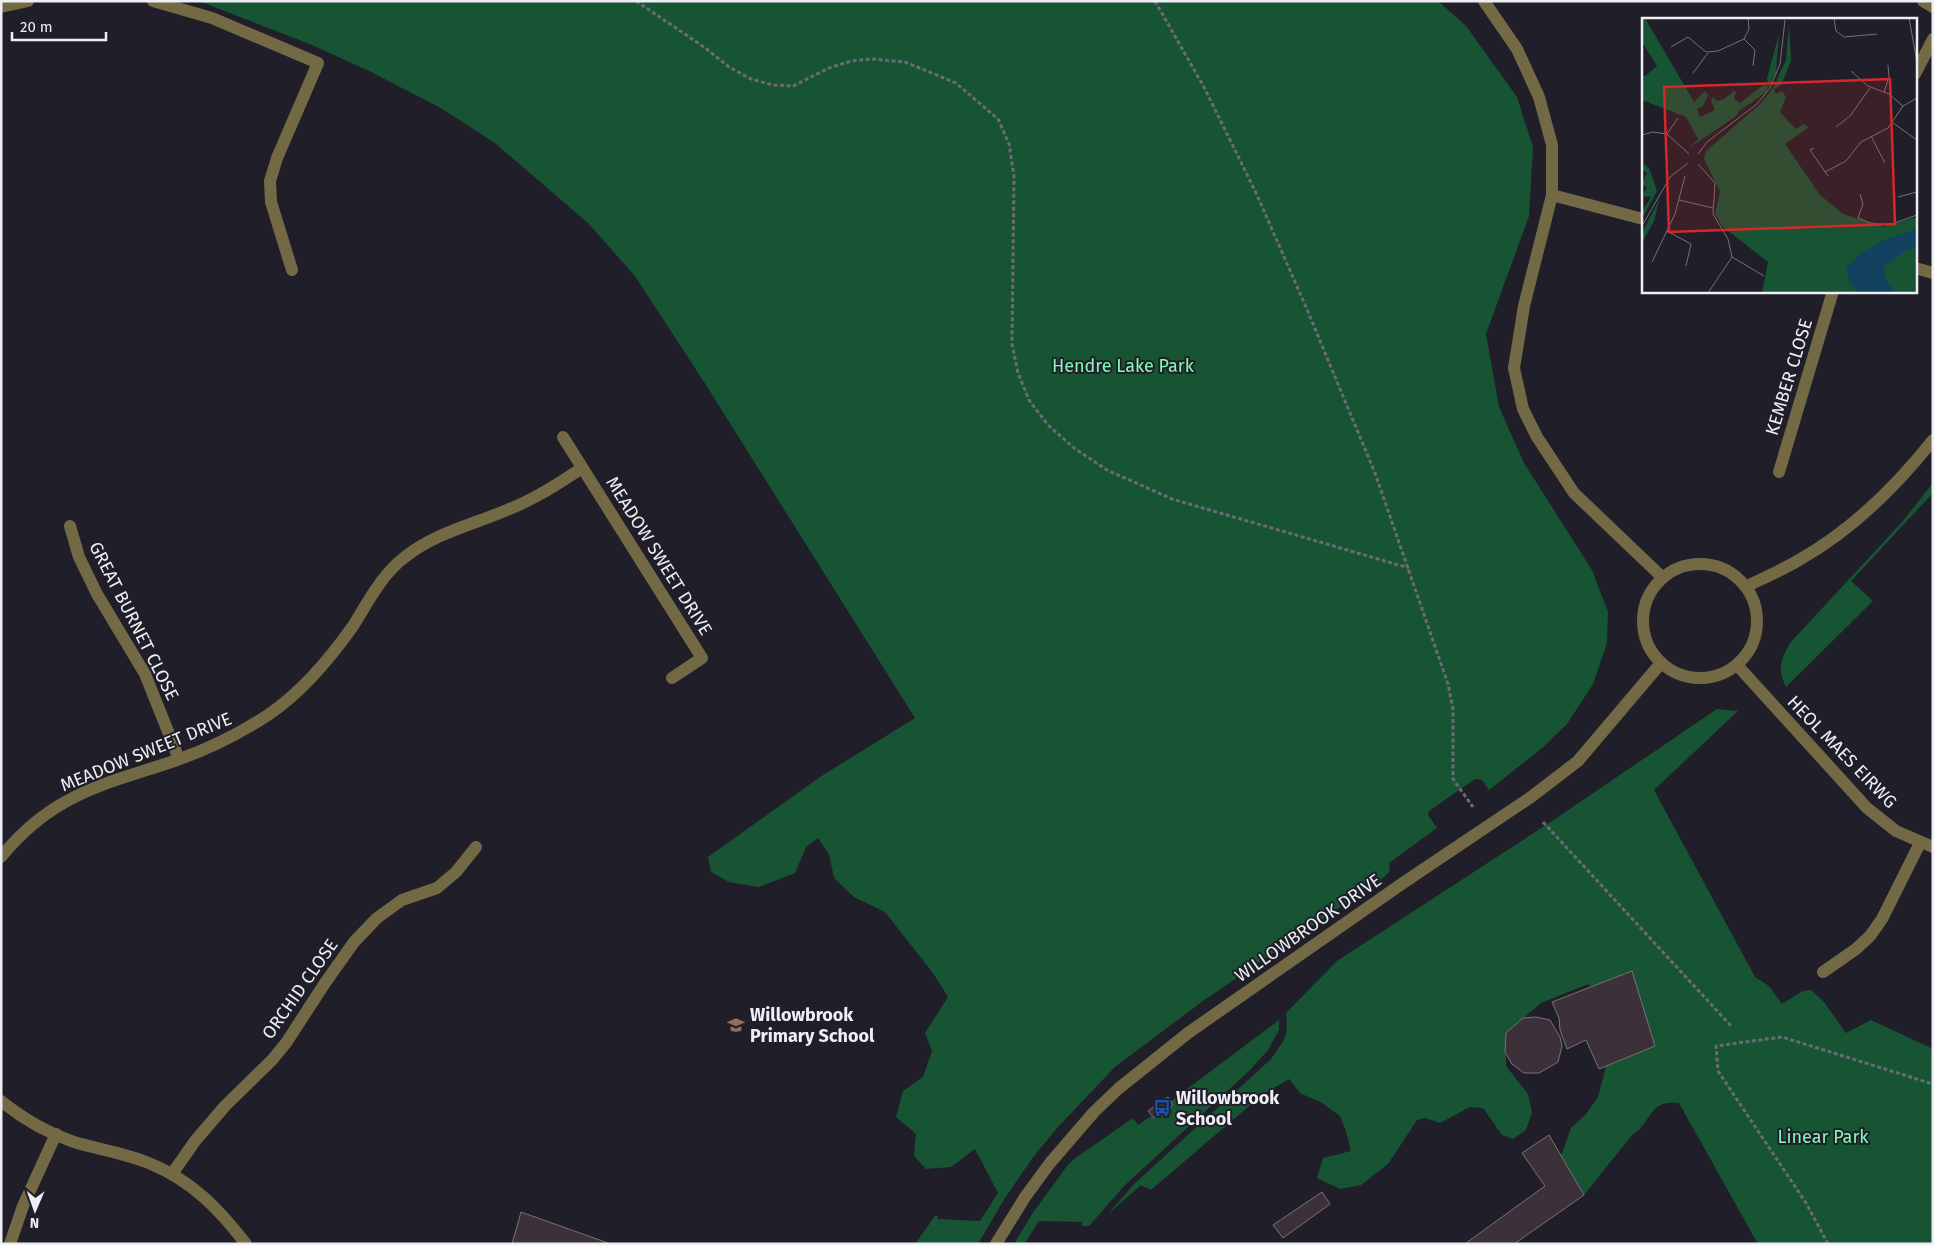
<svg xmlns="http://www.w3.org/2000/svg" width="1934" height="1245" viewBox="0 0 1934 1245" font-family="'Fira Sans',sans-serif">
	<rect width="100%" height="100%" fill="#201f29"/>
	<g fill="#165434">
		<polygon points="199,1 1438,1 1466,26 1517,97 1533,147 1529,216 1486,334 1499,407 1524,463 1592,570 1608,612 1607,643 1593,684 1567,724 1541,749 1489,790 1482,780 1475,779 1429,811 1428,815 1437,828 1389,863 1390,871 1384,877 1203,1001 1115,1067 1058,1127 1034,1156 1005,1198 978,1244 915,1244 935,1216 938,1216 938,1219 980,1221 998,1193 975,1149 951,1167 926,1169 914,1156 916,1134 896,1117 903,1091 923,1077 932,1051 925,1033 948,997 933,973 885,912 854,897 834,878 829,854 818,838 806,847 795,873 759,887 729,882 711,872 708,857 820,777 915,718 706,385 635,276 588,223 495,143 439,107 369,71 312,45"/>
		<path d="M1933,483V493L1851,581L1873,601L1786,687C1777,668 1781,660 1790,643L1902,522Z"/>
		<path d="M1717,709L1738,711L1654,790L1755,977L1769,986L1782,1004L1803,991L1811,990L1824,1002L1846,1033L1871,1020L1933,1049V1244H1758L1679,1103C1647,1100 1654,1121 1632,1135L1584,1195L1561,1156L1571,1128L1586,1114L1598,1097L1631,971L1591,987L1588,984L1541,1003L1506,1033V1066L1528,1094L1532,1112L1526,1130L1513,1139L1502,1135L1483,1108L1470,1107L1440,1123L1425,1118L1417,1120L1388,1164L1361,1185L1340,1189L1317,1178L1323,1158L1351,1151L1346,1131L1340,1116L1322,1103L1300,1093L1289,1079L1262,1095L1151,1190L1141,1185L1108,1214L1133,1185L1271,1059C1284,1040 1289,1037 1286,1013L1337,961L1555,819Z"/>
		<polygon points="1279,1020 1279,1030 1268,1050 1249,1071 1124,1186 1089,1226 1082,1226 1082,1222 1039,1221 1024,1244 1014,1244 1032,1214 1067,1166 1074,1159 1133,1118 1138,1125 1151,1116 1154,1118 1173,1105 1171,1101"/>
	</g>
	<g fill="#3c3139" stroke="#7c6f78">
		<polygon points="1632,971 1655,1046 1599,1069 1586,1040 1567,1049 1560,1030 1559,1018 1552,1002"/>
		<polygon points="1536,1017 1550,1020 1560,1037 1562,1046 1558,1062 1539,1073 1524,1073 1512,1064 1505,1052 1506,1033 1523,1018"/>
		<polygon points="1168,1097 1173,1105 1154,1118 1148,1111"/>
		<polygon points="1549,1135 1584,1195 1514,1244 1467,1244 1466,1243 1545,1186 1522,1153"/>
		<polygon points="1322,1192 1330,1204 1283,1238 1273,1225"/>
		<polygon points="521,1212 608,1243 608,1244 512,1244"/>
	</g>
	<g fill="none" stroke-linecap="round" stroke-linejoin="round">
		<g stroke="#6c6b74" stroke-width="3" stroke-dasharray="4 2.5" stroke-linecap="butt">
			<polyline points="636,1 704,47 729,67 751,79 773,85 793,86 829,68 851,61 872,59 905,62 956,83 998,119 1009,144 1014,176 1012,344 1018,373 1029,400 1048,425 1074,448 1107,470 1172,499 1409,568"/>
			<polyline points="1155,1 1205,89 1257,195 1306,307 1375,473 1448,684 1453,709 1453,779 1473,807"/>
			<polyline points="1543,822 1731,1026"/>
			<polyline points="1828,1244 1806,1203 1718,1071 1716,1046 1782,1037 1933,1084"/>
		</g>
		<g stroke="#746945" stroke-width="12">
			<polyline points="153,1 212,18 318,63 277,158 270,181 271,202 292,270"/>
			<polyline points="1484,1 1517,49 1539,97 1552,145 1552,195 1524,306 1514,368 1523,409 1537,437 1574,493 1662,577"/>
			<polyline points="1923,1 1933,7"/>
			<polyline points="1,7 28,1"/>
			<polyline points="1915,74 1933,39"/>
			<polyline points="1552,195 1643,219"/>
			<polyline points="1915,268 1933,273"/>
			<polyline points="563,437 702,658 672,678"/>
			<polyline points="1779,472 1833,291"/>
			<polyline points="70,526 79,557 97,594 145,674 179,759"/>
			<circle cx="1700" cy="621" r="57"/>
			<path d="M1747,586C1764,578 1782,570 1799,560C1852,530 1895,488 1933,440"/>
			<polyline points="1737,665 1867,808 1896,831 1933,847"/>
			<path d="M1,857C19,835 43,814 67,801C101,782 140,773 177,760C209,749 239,734 268,715C302,692 329,660 353,626C368,602 382,574 405,557C435,533 472,525 507,510C535,499 558,484 582,468"/>
			<polyline points="1823,972 1856,949 1870,936 1882,919 1920,843"/>
			<path d="M1,1101C22,1118 48,1133 74,1142C100,1150 126,1153 151,1164C192,1181 219,1209 246,1244"/>
			<polyline points="172,1174 195,1141 225,1106 272,1060 286,1043 325,983 354,942 377,918 402,900 437,888 456,872 476,847"/>
			<polyline points="10,1244 23,1206 56,1134"/>
			<polyline points="996,1244 1025,1197 1050,1163 1094,1112 1118,1089 1188,1033 1403,883 1531,797 1578,761 1661,663"/>
		</g>
	</g>
	<defs>
		<g id="school-bare" transform="scale(1.35)"><path d="M0-5L7-2L0 1L-7-2ZM-4 1L0 2.5L4 1V4Q0 6-4 4Z" fill="#8d6e63" stroke="#201f29" stroke-width="2.5" paint-order="stroke"/></g>
		<g id="bus-bare" transform="scale(1.35)"><path d="M-5-6H5V4H4V6H2V4H-2V6H-4V4H-5ZM-3.5-4V0h7V-4ZM-3.5 1.2v1.5H-2V1.2ZM2 1.2v1.5H3.5V1.2Z" fill="#1a4fb4" stroke="#201f29" stroke-width="2.5" paint-order="stroke"/></g>
	</defs>
	<g fill-rule="evenodd">
		<use href="#school-bare" x="736" y="1025"/>
		<use href="#bus-bare" x="1162" y="1108"/>
	</g>
	<g text-anchor="middle" stroke-width="4" stroke-linejoin="round" paint-order="stroke">
		<g font-size="18" fill="#81fcb6" stroke="#201f29">
			<text x="1123" y="372">Hendre Lake Park</text>
			<text x="1823" y="1143">Linear Park</text>
		</g>
		<g font-size="18" fill="#eeeef5" stroke="#201f29">
			<text transform="translate(1789 377) rotate(-73)" y="6">KEMBER CLOSE</text>
			<text transform="translate(659 556) rotate(58)" y="6">MEADOW SWEET DRIVE</text>
			<text transform="translate(134 621) rotate(63)" y="6">GREAT BURNET CLOSE</text>
			<text transform="translate(146 752) rotate(-22)" y="6">MEADOW SWEET DRIVE</text>
			<text transform="translate(1842 752) rotate(46)" y="6">HEOL MAES EIRWG</text>
			<text transform="translate(1308 928) rotate(-35)" y="6">WILLOWBROOK DRIVE</text>
			<text transform="translate(300 989) rotate(-55)" y="6">ORCHID CLOSE</text>
		</g>
		<g font-size="18" font-weight="bold" fill="#eeeef5" stroke="#201f29" text-anchor="start">
			<text x="750" y="1021">Willowbrook<tspan x="750" dy="21">Primary School</tspan></text>
			<text x="1176" y="1104">Willowbrook<tspan x="1176" dy="21">School</tspan></text>
		</g>
	</g>
	<g transform="translate(1642 18)">
		<rect width="275" height="275" fill="#201f29"/>
		<path d="M0,0H3L52,84L63,73L66,77L61,88L55,91L58,99L73,92L69,83L71,79L75,83L82,81L92,73L94,74L92,81L98,85L121,67L127,68L125,60L137,16L134,54L124,74L99,92L106,82L93,99L47,130L56,121L44,99L0,82V57L3,58L15,48L0,24ZM147,6L149,43L139,67L132,71L134,76L140,73L144,79L138,94L146,103L154,111L161,106L167,109L143,126L178,177L201,196L241,209L275,199V275H120L126,244L81,209L73,196L78,173L62,141L64,133L118,86L131,70L144,42ZM2,146L7,150L15,173L0,201V193L9,179L0,178L5,170L0,165L5,155L0,151ZM18,180L12,203L0,225V215Z" fill="#165434"/>
		<path d="M275,211V230L263,233L242,249L243,261L254,275H218L207,264L204,250L220,234L245,221Z" fill="#124260"/>
		<path fill="none" stroke="#72727b" stroke-width="1" d="M192,0L194,13L202,19L235,16M267,0L275,44M102,21L113,32L111,48M29,29L46,19L64,34L76,33L102,21L107,11L106,0M209,53L226,68L247,76L261,88M51,55L66,35M242,74L247,59L246,47M251,105L275,122M194,109L208,98L228,70M25,116L36,100M0,117L11,114L25,116L47,136M229,118L243,145M172,130L168,132L186,158M56,136L65,124L115,86L128,70L138,46L143,2M56,146L73,165L71,196L86,221L90,239M183,154L204,143L219,124L246,110L261,88L275,80M218,176L221,186L216,200L228,205L247,207L275,197M256,179L275,174M37,182L71,190M0,208L28,159L46,145M25,213L49,226L44,248M90,239L122,258M10,244L33,196L43,158M66,275L90,239"/>
		<path fill="#d62828" fill-opacity="0.15" stroke="#d62828" stroke-width="2.5" d="M248,61L253,206L27,214L22,69Z"/>
		<rect width="275" height="275" fill="none" stroke="#eeeef5" stroke-width="2.5"/>
	</g>
	<rect width="1934" height="1245" fill="none" stroke="#eeeef5" stroke-width="5"/>
	<g transform="translate(35 1210) rotate(182)" stroke="#201f29" stroke-width="4" paint-order="stroke">
	<path d="M0-4L9 19L0 12L-9 19Z" fill="#eeeef5"/>
	<text y="-8" font-size="14" font-weight="bold" text-anchor="middle" fill="#eeeef5">N</text>
	</g>
	<path d="M12 32v8h94v-8" fill="none" stroke="#eeeef5" stroke-width="2.5"/>
	<text x="20" y="32" font-size="15" fill="#eeeef5" stroke="#201f29" stroke-width="4" paint-order="stroke">20 m</text>
</svg>
